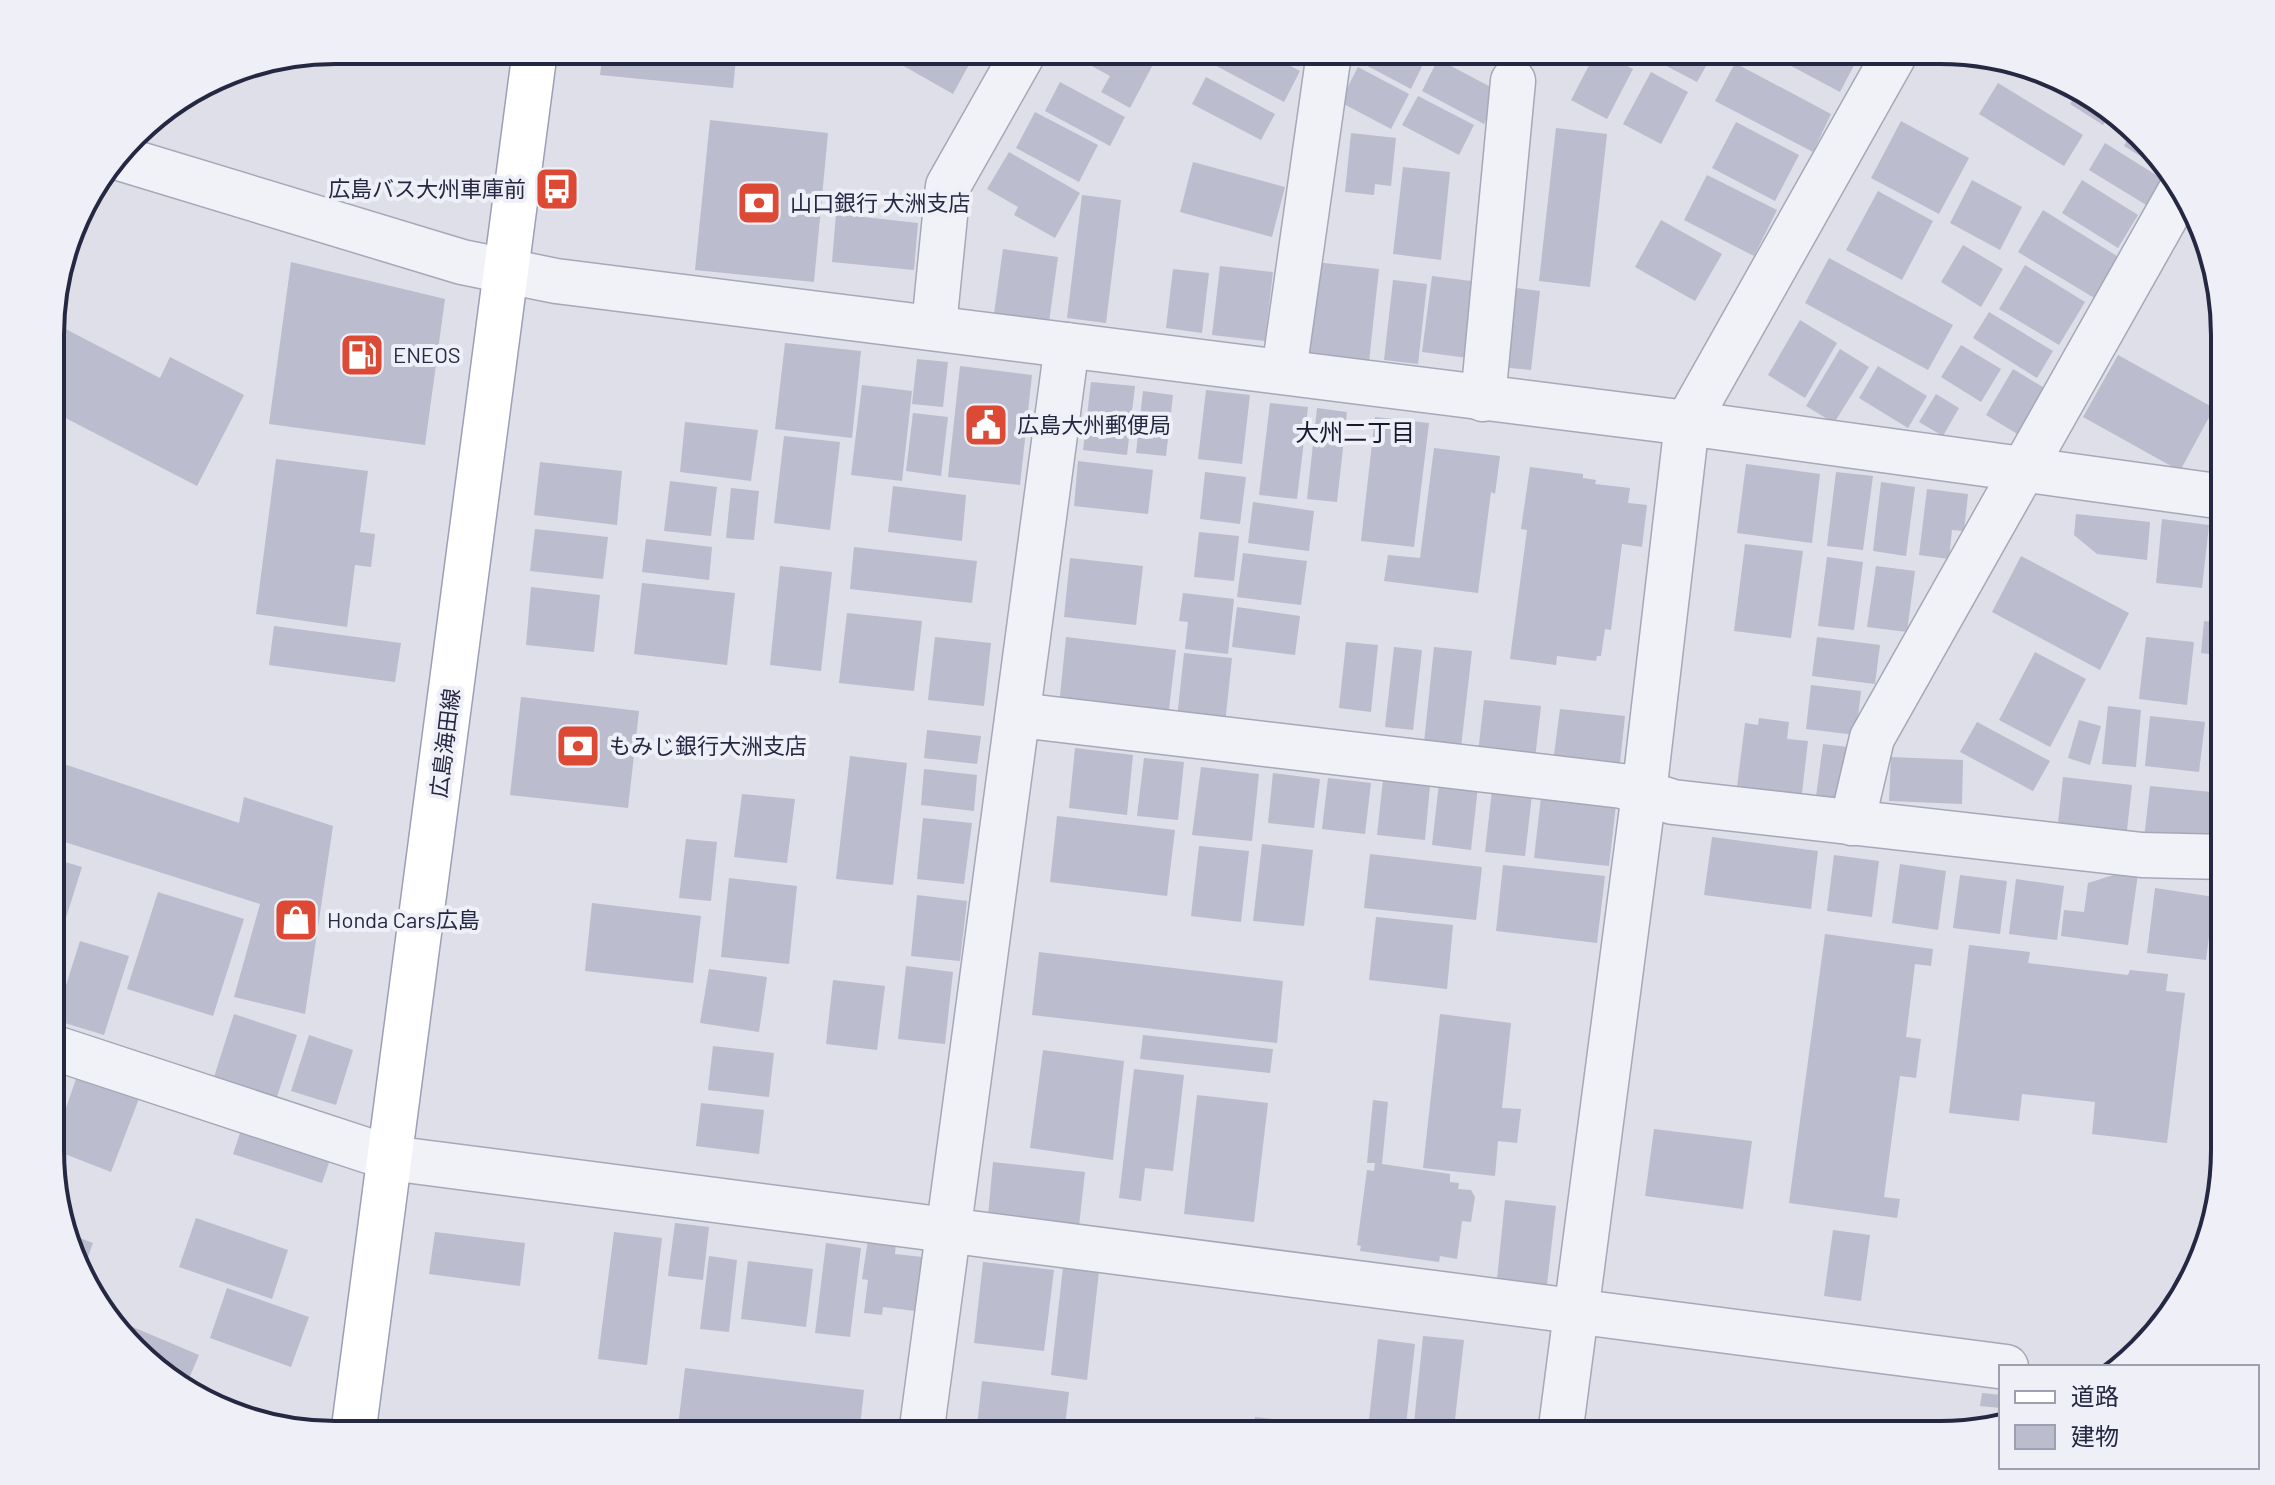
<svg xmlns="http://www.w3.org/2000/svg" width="2275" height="1485" viewBox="0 0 2275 1485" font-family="Barlow,'Noto Sans JP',sans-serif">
	<rect width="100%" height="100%" fill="#dedfe9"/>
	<g fill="#bbbccd">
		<polygon points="603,50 737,50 733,88 600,75"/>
		<polygon points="910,50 955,50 972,59 953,94 902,65"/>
		<polygon points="1069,50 1153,50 1159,53 1130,108 1101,92 1110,76 1068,53"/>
		<polygon points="1215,50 1260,50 1300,71 1284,102 1209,62"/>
		<polygon points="1364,50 1411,50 1426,58 1411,89 1358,61"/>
		<polygon points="1465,50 1514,50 1508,61 1503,58 1498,66"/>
		<polygon points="1597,50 1633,69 1607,119 1571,100"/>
		<polygon points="1655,50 1715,50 1697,82 1651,58"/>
		<polygon points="1761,50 1858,50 1861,52 1840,92"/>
		<polygon points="1438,59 1500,92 1484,124 1422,91"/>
		<polygon points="1735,63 1831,114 1813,152 1715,101"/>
		<polygon points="2033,66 2072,85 2065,98 2028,75"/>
		<polygon points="1358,67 1409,94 1391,129 1340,102"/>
		<polygon points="1651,72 1688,92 1661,144 1623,124"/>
		<polygon points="1206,77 1275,114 1261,140 1192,104"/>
		<polygon points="1060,82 1125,117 1110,146 1045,111"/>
		<polygon points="1998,83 2083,135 2064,166 1979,114"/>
		<polygon points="2080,89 2099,98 2111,112 2103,125 2070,104"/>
		<polygon points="1418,96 1474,125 1459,155 1402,125"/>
		<polygon points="1035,112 1098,145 1079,182 1016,148"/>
		<polygon points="710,120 828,133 814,282 695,270"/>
		<polygon points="1901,121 1969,158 1939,214 1871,178"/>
		<polygon points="1736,122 1799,155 1775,201 1712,168"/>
		<polygon points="1556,128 1607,134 1590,287 1539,281"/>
		<polygon points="1351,133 1396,138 1391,186 1375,184 1374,195 1345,192"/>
		<polygon points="2131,133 2167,172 2166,172 2124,146"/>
		<polygon points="2105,143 2172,185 2156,211 2089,170"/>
		<polygon points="1009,152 1080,193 1055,238 1014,215 1018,207 987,189"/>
		<polygon points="1193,162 1285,187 1272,237 1180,212"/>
		<polygon points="1403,167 1450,172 1441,260 1393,254"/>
		<polygon points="1707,175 1777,210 1754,256 1684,220"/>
		<polygon points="1972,180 2022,207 2000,250 1950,223"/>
		<polygon points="2082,180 2138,215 2118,248 2062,213"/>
		<polygon points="1878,191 1933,221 1902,280 1846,250"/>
		<polygon points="1082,195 1121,200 1106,323 1067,318"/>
		<polygon points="2043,210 2125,261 2101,302 2018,252"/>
		<polygon points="836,214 918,223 914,270 832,262"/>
		<polygon points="1661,220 1722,254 1695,301 1635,267"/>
		<polygon points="1963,245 2003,269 1981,307 1941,282"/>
		<polygon points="1003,249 1058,257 1049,322 994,314"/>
		<polygon points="1829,258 1953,325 1928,370 1805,303"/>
		<polygon points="291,262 445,299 425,445 269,424"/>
		<polygon points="1315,262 1379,269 1369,362 1304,355"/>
		<polygon points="2025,265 2085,302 2059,345 1999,309"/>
		<polygon points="1220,266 1273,272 1265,341 1212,335"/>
		<polygon points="1173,269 1209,273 1202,333 1166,328"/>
		<polygon points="1432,276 1479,282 1468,358 1422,352"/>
		<polygon points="1393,280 1427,284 1418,364 1384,360"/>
		<polygon points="1509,287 1540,291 1531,370 1500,367"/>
		<polygon points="1989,312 2053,351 2037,378 1973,338"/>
		<polygon points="1800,320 1837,343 1805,398 1768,375"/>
		<polygon points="52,322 160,378 170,357 244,395 197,486 52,411"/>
		<polygon points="785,343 861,351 852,438 775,429"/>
		<polygon points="1961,345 2001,369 1981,402 1941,377"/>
		<polygon points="1840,349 1869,367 1834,423 1806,406"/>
		<polygon points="2118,355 2214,408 2180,471 2083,417"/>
		<polygon points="917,359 948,362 943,407 912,404"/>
		<polygon points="960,366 1032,375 1020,485 948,477"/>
		<polygon points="1878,366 1927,396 1908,428 1859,398"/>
		<polygon points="2013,369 2056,395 2029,441 1986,415"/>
		<polygon points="1091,382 1135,386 1127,455 1083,450"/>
		<polygon points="862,385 912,391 902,481 851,475"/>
		<polygon points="1206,390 1250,395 1242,464 1198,459"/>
		<polygon points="1143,391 1173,395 1166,456 1136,453"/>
		<polygon points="1936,394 1959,408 1943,436 1919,422"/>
		<polygon points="1270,403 1308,407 1297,499 1259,495"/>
		<polygon points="1317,408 1347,412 1337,502 1307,499"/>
		<polygon points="913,413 948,417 941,476 906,471"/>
		<polygon points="1375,417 1429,423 1414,547 1361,541"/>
		<polygon points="685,422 758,430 751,481 680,472"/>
		<polygon points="784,436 840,442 830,530 774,523"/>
		<polygon points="1434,448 1500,456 1495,494 1491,492 1478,593 1384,581 1388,555 1420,558"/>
		<polygon points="276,459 368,471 360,532 375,534 371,567 355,565 347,627 256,614"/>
		<polygon points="1078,461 1153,470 1148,514 1074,506"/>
		<polygon points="540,462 622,471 617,525 534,515"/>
		<polygon points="1746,464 1820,474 1812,543 1737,533"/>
		<polygon points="1530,467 1583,474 1583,478 1596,480 1595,484 1630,488 1628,503 1647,505 1642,547 1622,544 1611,630 1605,629 1601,656 1597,656 1596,661 1557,656 1556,665 1510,659 1527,530 1521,529"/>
		<polygon points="1205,472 1246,477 1240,524 1200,519"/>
		<polygon points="1836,472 1873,476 1863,550 1827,546"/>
		<polygon points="670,481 717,487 711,536 664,531"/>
		<polygon points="1881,482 1915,487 1906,556 1873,551"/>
		<polygon points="893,486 966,495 962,541 888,532"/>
		<polygon points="731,488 759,491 754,540 726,538"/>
		<polygon points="1927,489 1968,494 1964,531 1952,530 1949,559 1919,555"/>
		<polygon points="1253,502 1314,511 1309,551 1248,543"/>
		<polygon points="2076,514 2150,522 2147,560 2097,554 2074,535"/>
		<polygon points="2162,519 2209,525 2202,588 2156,583"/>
		<polygon points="535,529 608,537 603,579 530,571"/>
		<polygon points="1199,532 1239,536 1234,581 1194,577"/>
		<polygon points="646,539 712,547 709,580 642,572"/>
		<polygon points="1745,544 1803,551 1791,638 1734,631"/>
		<polygon points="854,547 977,561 972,603 850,589"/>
		<polygon points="1243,553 1307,561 1301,605 1237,597"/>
		<polygon points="2021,556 2129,613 2100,670 1992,612"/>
		<polygon points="1827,557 1863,562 1854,630 1818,626"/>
		<polygon points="1070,558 1143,566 1136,625 1064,617"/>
		<polygon points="780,566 832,572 821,671 770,665"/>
		<polygon points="1876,566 1915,571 1907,632 1867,627"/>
		<polygon points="642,583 735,593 727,665 634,654"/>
		<polygon points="531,587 600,595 594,652 526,645"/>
		<polygon points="1183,593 1234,599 1228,654 1185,649 1188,622 1179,621"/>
		<polygon points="1237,607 1300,616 1295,655 1232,647"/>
		<polygon points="847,613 922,621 914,691 839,683"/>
		<polygon points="2204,621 2224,623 2224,656 2201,653"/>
		<polygon points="274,626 401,643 395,682 269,665"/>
		<polygon points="935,637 991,643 984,706 928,700"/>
		<polygon points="1066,637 1176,650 1168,718 1059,706"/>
		<polygon points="1817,637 1880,645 1875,684 1812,676"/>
		<polygon points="2146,637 2194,642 2187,705 2139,699"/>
		<polygon points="1346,642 1378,645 1371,712 1339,708"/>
		<polygon points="1394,647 1422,650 1413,730 1385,727"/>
		<polygon points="1434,647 1472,651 1461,747 1424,743"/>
		<polygon points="2035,652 2086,679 2050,747 1999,720"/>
		<polygon points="1184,653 1232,658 1225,724 1177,718"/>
		<polygon points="1811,685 1861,691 1856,735 1806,729"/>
		<polygon points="521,697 639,711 628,808 510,795"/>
		<polygon points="1484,700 1541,706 1534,768 1477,762"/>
		<polygon points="2108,706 2141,710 2136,767 2102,764"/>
		<polygon points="1560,709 1625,716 1620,763 1554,755"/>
		<polygon points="2150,716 2205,722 2199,772 2145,766"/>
		<polygon points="1759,718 1789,722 1787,739 1808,741 1801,802 1736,795 1745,723 1758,725"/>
		<polygon points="2079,720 2101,726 2090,765 2068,758"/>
		<polygon points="1977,722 2050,761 2033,791 1960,752"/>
		<polygon points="927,730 981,736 977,764 924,758"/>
		<polygon points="1823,744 1856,748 1848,808 1815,804"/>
		<polygon points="1075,748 1133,755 1127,815 1069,808"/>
		<polygon points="850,756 907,763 893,885 836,879"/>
		<polygon points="1891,757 1963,760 1962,804 1889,801"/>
		<polygon points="1144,758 1184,762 1178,820 1137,816"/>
		<polygon points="52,760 239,823 244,797 333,826 305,1014 234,997 260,904 52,838"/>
		<polygon points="1201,767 1259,774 1252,841 1192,835"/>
		<polygon points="924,769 977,775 974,811 921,805"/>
		<polygon points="1273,773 1320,779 1314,828 1268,823"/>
		<polygon points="2063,777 2132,785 2126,839 2057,832"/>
		<polygon points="1328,778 1371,783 1365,834 1322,829"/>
		<polygon points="1383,780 1430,786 1425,840 1377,835"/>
		<polygon points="1439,783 1478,787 1471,850 1432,845"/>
		<polygon points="2150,786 2221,793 2214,847 2144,839"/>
		<polygon points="1492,790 1532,795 1525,856 1485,852"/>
		<polygon points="742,794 795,799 787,863 734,857"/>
		<polygon points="1541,797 1616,805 1609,866 1534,858"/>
		<polygon points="1057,816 1175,830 1167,896 1050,882"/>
		<polygon points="923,818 972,823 964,884 917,879"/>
		<polygon points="1712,837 1818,851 1811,909 1704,895"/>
		<polygon points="686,839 717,842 711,901 679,898"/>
		<polygon points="1262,844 1313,850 1304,926 1253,921"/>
		<polygon points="1199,846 1249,851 1241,922 1191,916"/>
		<polygon points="1370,854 1482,867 1476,920 1364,908"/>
		<polygon points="1834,855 1879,861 1872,917 1827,911"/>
		<polygon points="52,858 82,867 53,959 52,959"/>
		<polygon points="1900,864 1946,871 1938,930 1892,923"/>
		<polygon points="1503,865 1605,876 1597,943 1496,931"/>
		<polygon points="2139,867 2128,945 2061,936 2064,910 2084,912 2088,883"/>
		<polygon points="1960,875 2007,881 2000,934 1953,928"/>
		<polygon points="729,878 797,886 789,964 721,957"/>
		<polygon points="2016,879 2064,886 2057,940 2009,934"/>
		<polygon points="2155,888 2214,897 2206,960 2147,953"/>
		<polygon points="158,892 244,919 213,1016 127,989"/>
		<polygon points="917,895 967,901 960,961 911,956"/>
		<polygon points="592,903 701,916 693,983 585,971"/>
		<polygon points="1376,917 1453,925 1447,989 1369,980"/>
		<polygon points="1825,934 1933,949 1931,966 1915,964 1906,1037 1921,1039 1916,1078 1900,1076 1884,1197 1900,1199 1897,1218 1789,1203"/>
		<polygon points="80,941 129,956 104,1035 55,1020"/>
		<polygon points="1969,945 2030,952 2028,963 2128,975 2130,970 2168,974 2166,991 2185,993 2167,1143 2092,1134 2095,1102 2022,1094 2019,1121 1949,1113"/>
		<polygon points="1039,952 1283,981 1277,1043 1032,1015"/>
		<polygon points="906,966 953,972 945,1044 898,1039"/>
		<polygon points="709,969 767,977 759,1032 700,1023"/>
		<polygon points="833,980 885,986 877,1050 826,1044"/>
		<polygon points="234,1014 297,1035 277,1097 214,1077"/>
		<polygon points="1440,1014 1511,1023 1502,1108 1521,1109 1517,1143 1498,1141 1495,1176 1423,1168"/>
		<polygon points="309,1035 353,1050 336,1105 291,1091"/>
		<polygon points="1143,1035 1273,1049 1270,1073 1140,1059"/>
		<polygon points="713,1046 774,1053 769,1097 708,1090"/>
		<polygon points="1043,1050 1124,1061 1113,1160 1030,1148"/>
		<polygon points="1134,1069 1184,1075 1173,1171 1145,1168 1141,1201 1119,1198"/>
		<polygon points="78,1073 140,1096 111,1172 52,1149"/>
		<polygon points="1197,1095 1268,1103 1254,1222 1184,1214"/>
		<polygon points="1373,1100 1388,1102 1382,1164 1450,1174 1450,1182 1459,1183 1458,1189 1471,1190 1475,1197 1471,1222 1462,1221 1457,1259 1440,1256 1439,1262 1360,1251 1361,1246 1357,1245 1367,1170 1374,1171 1375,1163 1367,1163"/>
		<polygon points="701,1103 764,1110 759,1154 696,1146"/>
		<polygon points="246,1115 335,1145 322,1183 233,1154"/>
		<polygon points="1654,1129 1752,1141 1743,1209 1645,1196"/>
		<polygon points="993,1162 1085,1172 1079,1226 988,1216"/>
		<polygon points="1505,1200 1556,1206 1547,1285 1497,1279"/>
		<polygon points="196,1218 288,1250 272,1299 179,1267"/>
		<polygon points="675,1223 709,1227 703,1280 668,1276"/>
		<polygon points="1833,1230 1870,1235 1861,1301 1824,1296"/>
		<polygon points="435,1232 525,1243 520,1286 429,1274"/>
		<polygon points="614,1232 662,1238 647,1365 598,1359"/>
		<polygon points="69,1234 93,1243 82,1274 74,1250"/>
		<polygon points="868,1240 896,1243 895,1254 922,1257 915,1311 883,1307 882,1315 864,1313 868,1280 862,1279"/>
		<polygon points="826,1243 861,1248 850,1337 815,1333"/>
		<polygon points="709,1256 737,1260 729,1332 700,1329"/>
		<polygon points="748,1261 813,1269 806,1327 741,1319"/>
		<polygon points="983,1262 1054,1270 1044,1351 974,1343"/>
		<polygon points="1063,1267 1099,1271 1087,1380 1051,1375"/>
		<polygon points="227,1288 309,1317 291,1367 210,1338"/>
		<polygon points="121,1322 199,1355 184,1390 120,1326"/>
		<polygon points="1423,1336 1464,1340 1454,1428 1414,1423"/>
		<polygon points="1378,1339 1415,1344 1406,1425 1369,1420"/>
		<polygon points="685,1368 864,1390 859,1435 677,1435"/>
		<polygon points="982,1381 1069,1392 1064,1435 976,1435"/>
		<polygon points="1982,1393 2001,1395 2001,1408 1980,1406"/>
		<polygon points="1255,1417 1375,1431 1375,1435 1253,1435"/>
	</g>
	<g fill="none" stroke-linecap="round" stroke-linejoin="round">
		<g stroke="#a6a8b7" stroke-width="47">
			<g id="minor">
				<polyline points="119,158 462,262 556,281 1687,423 2224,497"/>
				<polyline points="934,326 948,186 1025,50"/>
				<polyline points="1284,371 1328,60 1333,50"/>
				<polyline points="1483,399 1513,81"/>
				<polyline points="1019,715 1622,786 1673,802 2142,855 2224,857"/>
				<polyline points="1852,823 1872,738 2182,188"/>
				<polyline points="52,1047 390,1158 2006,1367"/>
				<polyline points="921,1435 1067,345"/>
				<polyline points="1560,1435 1644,793 1687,423 1897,50"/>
			</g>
		</g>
		<g stroke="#9c9fb6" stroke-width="47">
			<polyline id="major" points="353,1435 535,50"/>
		</g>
		<use href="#minor" stroke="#f1f2f7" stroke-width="44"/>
		<use href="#major" stroke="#fff" stroke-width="44"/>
	</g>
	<defs>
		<g id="bus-square" transform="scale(2.3)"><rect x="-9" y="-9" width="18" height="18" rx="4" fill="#dc4a35" stroke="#eeeff7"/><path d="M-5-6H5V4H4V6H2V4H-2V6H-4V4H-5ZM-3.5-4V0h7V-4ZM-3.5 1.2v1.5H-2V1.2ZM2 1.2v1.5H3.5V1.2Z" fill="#fff"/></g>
		<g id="bank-square" transform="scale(2.3)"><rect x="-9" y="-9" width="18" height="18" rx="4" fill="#dc4a35" stroke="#eeeff7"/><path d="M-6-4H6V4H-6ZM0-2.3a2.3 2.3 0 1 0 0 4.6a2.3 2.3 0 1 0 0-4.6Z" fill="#fff"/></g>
		<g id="fuel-square" transform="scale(2.3)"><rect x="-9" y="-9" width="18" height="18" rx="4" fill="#dc4a35" stroke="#eeeff7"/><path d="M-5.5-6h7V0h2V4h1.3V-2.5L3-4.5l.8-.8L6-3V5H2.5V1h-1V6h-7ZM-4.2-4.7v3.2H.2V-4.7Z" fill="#fff"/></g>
		<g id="civic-square" transform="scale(2.3)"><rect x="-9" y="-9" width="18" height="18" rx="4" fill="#dc4a35" stroke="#eeeff7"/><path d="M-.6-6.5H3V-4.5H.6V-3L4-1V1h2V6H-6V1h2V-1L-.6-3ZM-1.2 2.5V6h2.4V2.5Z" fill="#fff"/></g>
		<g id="shop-square" transform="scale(2.3)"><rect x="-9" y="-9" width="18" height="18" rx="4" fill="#dc4a35" stroke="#eeeff7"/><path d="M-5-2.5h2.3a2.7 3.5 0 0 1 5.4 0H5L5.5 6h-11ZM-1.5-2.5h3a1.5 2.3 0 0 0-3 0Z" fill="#fff"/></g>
	</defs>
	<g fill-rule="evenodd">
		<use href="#bus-square" x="557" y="189"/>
		<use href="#bank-square" x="759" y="203"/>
		<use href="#fuel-square" x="362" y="355"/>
		<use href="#civic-square" x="986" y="425"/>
		<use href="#bank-square" x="578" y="746"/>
		<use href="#shop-square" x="296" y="920"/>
	</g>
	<g text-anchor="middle" stroke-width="8" stroke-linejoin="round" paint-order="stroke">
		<g font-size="22" fill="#252842" stroke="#eeeff7" text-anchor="start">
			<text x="526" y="197" text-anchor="end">広島バス大州車庫前</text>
			<text x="790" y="211">山口銀行 大洲支店</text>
			<text x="393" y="363">ENEOS</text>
			<text x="1017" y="433">広島大州郵便局</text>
			<text x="609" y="754">もみじ銀行大洲支店</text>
			<text x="327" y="928">Honda Cars広島</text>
		</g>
		<g font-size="22" fill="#252842" stroke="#eeeff7">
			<text transform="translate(445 743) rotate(-83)" y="8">広島海田線</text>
		</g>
		<g font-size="24" fill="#181a32" stroke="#eeeff7">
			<text x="1355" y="441">大州二丁目</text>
		</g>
	</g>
	<path d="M0 0H2275V1485H0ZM335 64H1940A271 271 0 0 1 2211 335V1150A271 271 0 0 1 1940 1421H335A271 271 0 0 1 64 1150V335A271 271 0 0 1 335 64Z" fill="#eeeff7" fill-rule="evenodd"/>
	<path fill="none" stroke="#252842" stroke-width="4" d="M335 64H1940A271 271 0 0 1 2211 335V1150A271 271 0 0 1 1940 1421H335A271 271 0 0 1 64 1150V335A271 271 0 0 1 335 64Z"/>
	<rect x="1999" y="1365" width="260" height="104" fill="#eeeff7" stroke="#9e9faf" stroke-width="2"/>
	<rect x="2015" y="1391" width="40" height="12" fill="#ffffff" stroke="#9e9faf" stroke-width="2"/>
	<text x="2071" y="1405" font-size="24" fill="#252842">道路</text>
	<rect x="2015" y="1425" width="40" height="24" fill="#bbbccd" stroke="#9e9faf" stroke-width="2"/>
	<text x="2071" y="1445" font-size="24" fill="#252842">建物</text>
</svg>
